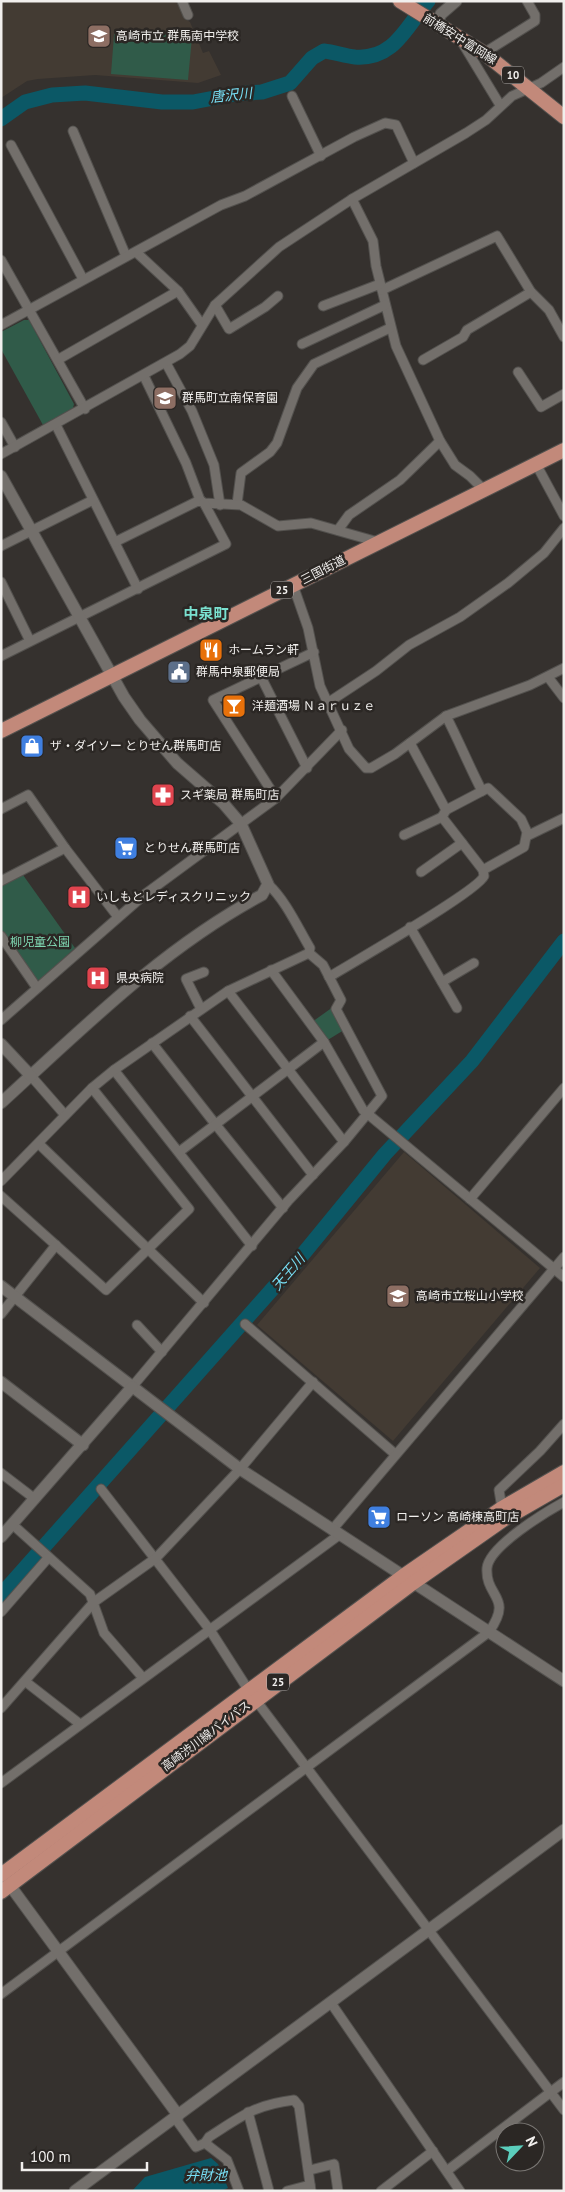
<svg xmlns="http://www.w3.org/2000/svg" width="565" height="2192" viewBox="0 0 565 2192" font-family="'PT Sans','Noto Sans JP',sans-serif">
	<rect width="100%" height="100%" fill="#35312e"/>
	<g fill="#433b33">
		<polygon points="1,1 177,1 185,19 190,22 203,53 209,51 221,75 198,83 95,75 38,79 27,81 1,98"/>
		<polygon points="404,1152 540,1268 393,1441 257,1325"/>
	</g>
	<g fill="#305b49">
		<polygon points="119,29 192,37 188,80 111,74 114,35"/>
		<polygon points="24,320 29,320 74,404 73,408 43,425 1,349 1,332"/>
		<polygon points="23,875 75,948 40,980 35,980 1,931 1,886"/>
		<polygon points="333,1007 344,1030 326,1041 312,1022"/>
	</g>
	<polygon fill="#0b5866" points="211,2158 218,2164 228,2188 221,2191 132,2191 145,2177"/>
	<g fill="none" stroke-linecap="round" stroke-linejoin="round">
		<g stroke="#0b5866" stroke-width="15">
			<path d="M1,119L25,102L52,95L85,93L162,102H193L235,94L262,92L290,83L312,58L324,51C334,52 345,56 355,57C394,60 406,27 428,1"/>
			<polyline points="1,1595 299,1259 385,1154 472,1061 564,941"/>
		</g>
		<g stroke="#53514e" stroke-width="11">
			<g id="minor">
				<polyline points="182,1 188,15"/>
				<polyline points="460,39 500,105"/>
				<polyline points="484,53 535,21 535,15 527,1"/>
				<polyline points="292,96 321,156"/>
				<polyline points="73,131 126,256"/>
				<polyline points="11,145 83,279"/>
				<polyline points="352,199 373,241 376,266 396,346 440,441 455,465 470,476 484,490"/>
				<polyline points="136,252 178,291 202,325"/>
				<polyline points="1,260 85,409"/>
				<polyline points="382,290 497,236 531,292 549,310 564,337"/>
				<polyline points="215,305 229,329 265,307 278,296"/>
				<polyline points="323,306 380,284"/>
				<polyline points="1,325 221,205 245,196 354,137 385,123 396,125 414,163"/>
				<polyline points="302,344 385,305"/>
				<polyline points="59,359 178,291"/>
				<polyline points="423,360 463,337 467,330 531,292"/>
				<polyline points="166,363 192,411 214,465 220,505"/>
				<polyline points="518,372 541,407 564,394"/>
				<polyline points="144,376 186,463 200,500"/>
				<polyline points="1,422 15,447"/>
				<polyline points="56,425 138,589"/>
				<polyline points="1,454 180,354 190,346 215,305 279,247 352,199 466,133 486,120 512,96 541,83 564,67"/>
				<polyline points="536,464 564,516"/>
				<polyline points="237,504 241,473 270,452 277,443 297,388 314,364 390,328"/>
				<polyline points="338,530 349,515 400,480 440,441"/>
				<polyline points="115,542 200,500 204,503 241,505 278,526 311,523 378,542"/>
				<polyline points="1,546 93,500"/>
				<polyline points="1,582 30,641"/>
				<polyline points="293,585 308,628 320,686 349,749 366,768 371,768 395,754 446,716 530,685 564,668"/>
				<polyline points="1,656 226,544 204,503"/>
				<polyline points="261,677 307,768"/>
				<polyline points="548,677 564,698"/>
				<polyline points="329,702 376,671 409,645 460,617 508,583 544,553 564,528"/>
				<path d="M446,716C459,741 469,766 482,791"/>
				<polyline points="276,798 213,700 314,652"/>
				<polyline points="1,809 28,795 65,848 118,917"/>
				<polyline points="446,810 488,788 521,819 527,832 524,847 483,870"/>
				<polyline points="404,835 442,817"/>
				<polyline points="527,836 564,818"/>
				<polyline points="421,872 462,843"/>
				<polyline points="1,881 65,848"/>
				<polyline points="410,927 457,1008"/>
				<polyline points="1,936 37,988"/>
				<polyline points="271,970 324,1042 363,1110 564,1277"/>
				<path d="M329,977C352,963 478,891 484,876L483,870L442,817L446,810L410,743"/>
				<polyline points="442,982 474,963"/>
				<polyline points="228,991 344,1142"/>
				<polyline points="201,1009 186,979 204,972"/>
				<polyline points="190,1016 313,1175"/>
				<polyline points="1,1020 144,895 276,798 342,730"/>
				<polyline points="152,1043 216,1125 283,1208"/>
				<polyline points="114,1070 252,1246"/>
				<polyline points="31,1076 65,1115"/>
				<polyline points="39,1144 204,1303"/>
				<polyline points="179,1152 324,1042"/>
				<path d="M1,1181L92,1088L114,1070L228,991L309,953L310,948C297,926 286,901 268,884"/>
				<polyline points="1,1196 106,1290 189,1209 92,1088"/>
				<polyline points="470,1199 564,1088"/>
				<polyline points="1,1314 56,1245"/>
				<polyline points="245,1324 395,1454"/>
				<polyline points="137,1325 162,1352"/>
				<polyline points="132,1387 288,1201 344,1142 382,1096 336,1009 341,1000 323,965 309,953"/>
				<polyline points="1,1473 35,1499"/>
				<polyline points="101,1489 210,1630 249,1691 564,2110"/>
				<polyline points="502,1508 499,1490 540,1451 564,1424"/>
				<polyline points="12,1524 90,1594 104,1633 143,1678"/>
				<polyline points="332,1530 564,1257"/>
				<polyline points="1,1612 48,1558"/>
				<polyline points="26,1682 80,1724"/>
				<polyline points="1,1708 94,1602 156,1558 240,1469 313,1382"/>
				<polyline points="1,1783 339,1535"/>
				<path d="M1,1994L489,1632C514,1596 485,1598 487,1568C489,1546 546,1512 564,1502"/>
				<polyline points="331,2003 460,2191"/>
				<polyline points="248,2112 269,2191"/>
				<polyline points="178,2115 178,2122 196,2147 205,2143 227,2160 239,2191"/>
				<path d="M205,2143L209,2137C242,2116 254,2105 294,2100L299,2106L311,2191"/>
				<polyline points="310,2170 334,2164 338,2191"/>
				<polyline points="448,2170 564,2082"/>
				<polyline points="287,2191 310,2185"/>
				<polyline points="381,2191 433,2151"/>
			</g>
		</g>
		<g stroke="#53514e" stroke-width="13">
			<g id="tertiary">
				<polyline points="436,25 441,14 456,1"/>
				<path d="M1,476L124,697L140,720L177,763L223,803L241,824L268,884L262,895C163,948 83,1028 1,1103"/>
				<polyline points="1,1044 31,1076"/>
				<polyline points="1,1286 240,1469 564,1681"/>
				<polyline points="1,1382 83,1445"/>
				<polyline points="1,1537 132,1387"/>
				<polyline points="6,1880 178,2115"/>
				<polyline points="75,2191 564,1830"/>
			</g>
		</g>
		<g stroke="#53514e" stroke-width="16">
			<g id="primary">
				<polyline points="400,1 484,53 564,117"/>
				<polyline points="1,731 564,450"/>
				<polyline points="1,1875 403,1576 502,1508 564,1472"/>
				<polyline points="1,1892 413,1583 503,1520 564,1485"/>
			</g>
		</g>
		<use href="#minor" stroke="#736f6b" stroke-width="9"/>
		<use href="#tertiary" stroke="#736f6b" stroke-width="11"/>
		<use href="#primary" stroke="#c2897a" stroke-width="14"/>
	</g>
	<defs>
		<g id="school-square" transform="scale(1.25)"><rect x="-9" y="-9" width="18" height="18" rx="4" fill="#8d6e63" stroke="#2b2724"/><path d="M0-5L7-2L0 1L-7-2ZM-4 1L0 2.5L4 1V4Q0 6-4 4Z" fill="#fff"/></g>
		<g id="restaurant-square" transform="scale(1.25)"><rect x="-9" y="-9" width="18" height="18" rx="4" fill="#e8710a" stroke="#2b2724"/><path d="M-5-6h1v4h1v-4h1v4h1v-4h1v5L-1.5 .5V6h-2V.5L-5-1ZM5-6V6H3V1.5H1.5Q1.5-4 5-6Z" fill="#fff"/></g>
		<g id="civic-square" transform="scale(1.25)"><rect x="-9" y="-9" width="18" height="18" rx="4" fill="#5c6f8a" stroke="#2b2724"/><path d="M-.6-6.5H3V-4.5H.6V-3L4-1V1h2V6H-6V1h2V-1L-.6-3ZM-1.2 2.5V6h2.4V2.5Z" fill="#fff"/></g>
		<g id="bar-square" transform="scale(1.25)"><rect x="-9" y="-9" width="18" height="18" rx="4" fill="#e8710a" stroke="#2b2724"/><path d="M-6-5H6L.8 .8V4.5H3.5V6h-7V4.5H-.8V.8Z" fill="#fff"/></g>
		<g id="shop-square" transform="scale(1.25)"><rect x="-9" y="-9" width="18" height="18" rx="4" fill="#3f7fe0" stroke="#2b2724"/><path d="M-5-2.5h2.3a2.7 3.5 0 0 1 5.4 0H5L5.5 6h-11ZM-1.5-2.5h3a1.5 2.3 0 0 0-3 0Z" fill="#fff"/></g>
		<g id="pharmacy-square" transform="scale(1.25)"><rect x="-9" y="-9" width="18" height="18" rx="4" fill="#e0444e" stroke="#2b2724"/><path d="M-2-6h4v4h4v4h-4v4h-4v-4h-4v-4h4Z" fill="#fff"/></g>
		<g id="supermarket-square" transform="scale(1.25)"><rect x="-9" y="-9" width="18" height="18" rx="4" fill="#3f7fe0" stroke="#2b2724"/><path d="M-6-5.5h2.5l.6 2H6L4.5 2H-2.5L-4.4-4H-6ZM-1.5 3.2a1.3 1.3 0 1 0 .1 0ZM3 3.2a1.3 1.3 0 1 0 .1 0Z" fill="#fff"/></g>
		<g id="hospital-square" transform="scale(1.25)"><rect x="-9" y="-9" width="18" height="18" rx="4" fill="#e0444e" stroke="#2b2724"/><path d="M-5-5h3v3.5h4V-5h3V5h-3V1.5h-4V5h-3Z" fill="#fff"/></g>
	</defs>
	<g fill-rule="evenodd">
		<use href="#school-square" x="99" y="36"/>
		<use href="#school-square" x="165" y="398"/>
		<use href="#restaurant-square" x="211" y="650"/>
		<use href="#civic-square" x="179" y="672"/>
		<use href="#bar-square" x="234" y="706"/>
		<use href="#shop-square" x="32" y="746"/>
		<use href="#pharmacy-square" x="163" y="795"/>
		<use href="#supermarket-square" x="126" y="848"/>
		<use href="#hospital-square" x="79" y="897"/>
		<use href="#hospital-square" x="98" y="978"/>
		<use href="#school-square" x="398" y="1296"/>
		<use href="#supermarket-square" x="379" y="1517"/>
	</g>
	<g text-anchor="middle" stroke-width="5" stroke-linejoin="round" paint-order="stroke">
		<g fill="#2b2724" stroke="#b6b3b1" stroke-width="1">
			<rect x="502" y="66.5" width="22" height="17" rx="4"/>
			<rect x="271" y="581.5" width="22" height="17" rx="4"/>
			<rect x="267" y="1673.5" width="22" height="17" rx="4"/>
		</g>
		<g font-size="11" font-weight="bold" fill="#f1efed">
			<text x="513" y="79">10</text>
			<text x="282" y="594">25</text>
			<text x="278" y="1686">25</text>
		</g>
		<g font-size="12" fill="#f1efed" stroke="#2b2724" text-anchor="start">
			<text x="116" y="40">高崎市立 群馬南中学校</text>
			<text x="182" y="402">群馬町立南保育園</text>
			<text x="228" y="654">ホームラン軒</text>
			<text x="196" y="676">群馬中泉郵便局</text>
			<text x="252" y="710">洋麺酒場 Ｎａｒｕｚｅ</text>
			<text x="50" y="750">ザ・ダイソー とりせん群馬町店</text>
			<text x="180" y="799">スギ薬局 群馬町店</text>
			<text x="144" y="852">とりせん群馬町店</text>
			<text x="96" y="901">いしもとレディスクリニック</text>
			<text x="116" y="982">県央病院</text>
			<text x="416" y="1300">高崎市立桜山小学校</text>
			<text x="396" y="1521">ローソン 高崎棟高町店</text>
		</g>
		<g font-size="12" fill="#f1efed" stroke="#2b2724">
			<text transform="translate(460 39) rotate(32)" y="4">前橋安中富岡線</text>
			<text transform="translate(323 570) rotate(-27)" y="4">三国街道</text>
			<text transform="translate(206 1736) rotate(-37)" y="4">高崎渋川線バイパス</text>
		</g>
		<g font-size="12" fill="#7ed5b0" stroke="#2b2724">
			<text x="40" y="946">柳児童公園</text>
		</g>
		<g font-size="14" font-style="italic" fill="#77def4" stroke="#2b2724">
			<text transform="translate(231 95) rotate(-6)" y="5">唐沢川</text>
			<text transform="translate(288 1272) rotate(-49)" y="5">天王川</text>
			<text x="206" y="2180">弁財池</text>
		</g>
		<g font-size="15" font-weight="bold" fill="#7ae1d0" stroke="#2b2724">
			<text x="206" y="619">中泉町</text>
		</g>
	</g>
	<rect width="565" height="2192" fill="none" stroke="#f1efed" stroke-width="5"/>
	<g transform="translate(520 2147) rotate(65)"><circle r="24" fill="#2b2724" stroke="#7a7774"/>
	<path d="M0-4L9 19L0 12L-9 19Z" fill="#5bcebc"/>
	<text y="-8" font-size="14" font-weight="bold" text-anchor="middle" fill="#f1efed">N</text>
	</g>
	<path d="M22 2162v8h125v-8" fill="none" stroke="#f1efed" stroke-width="2.5"/>
	<text x="30" y="2162" font-size="15" fill="#f1efed" stroke="#2b2724" stroke-width="4" paint-order="stroke">100 m</text>
</svg>
